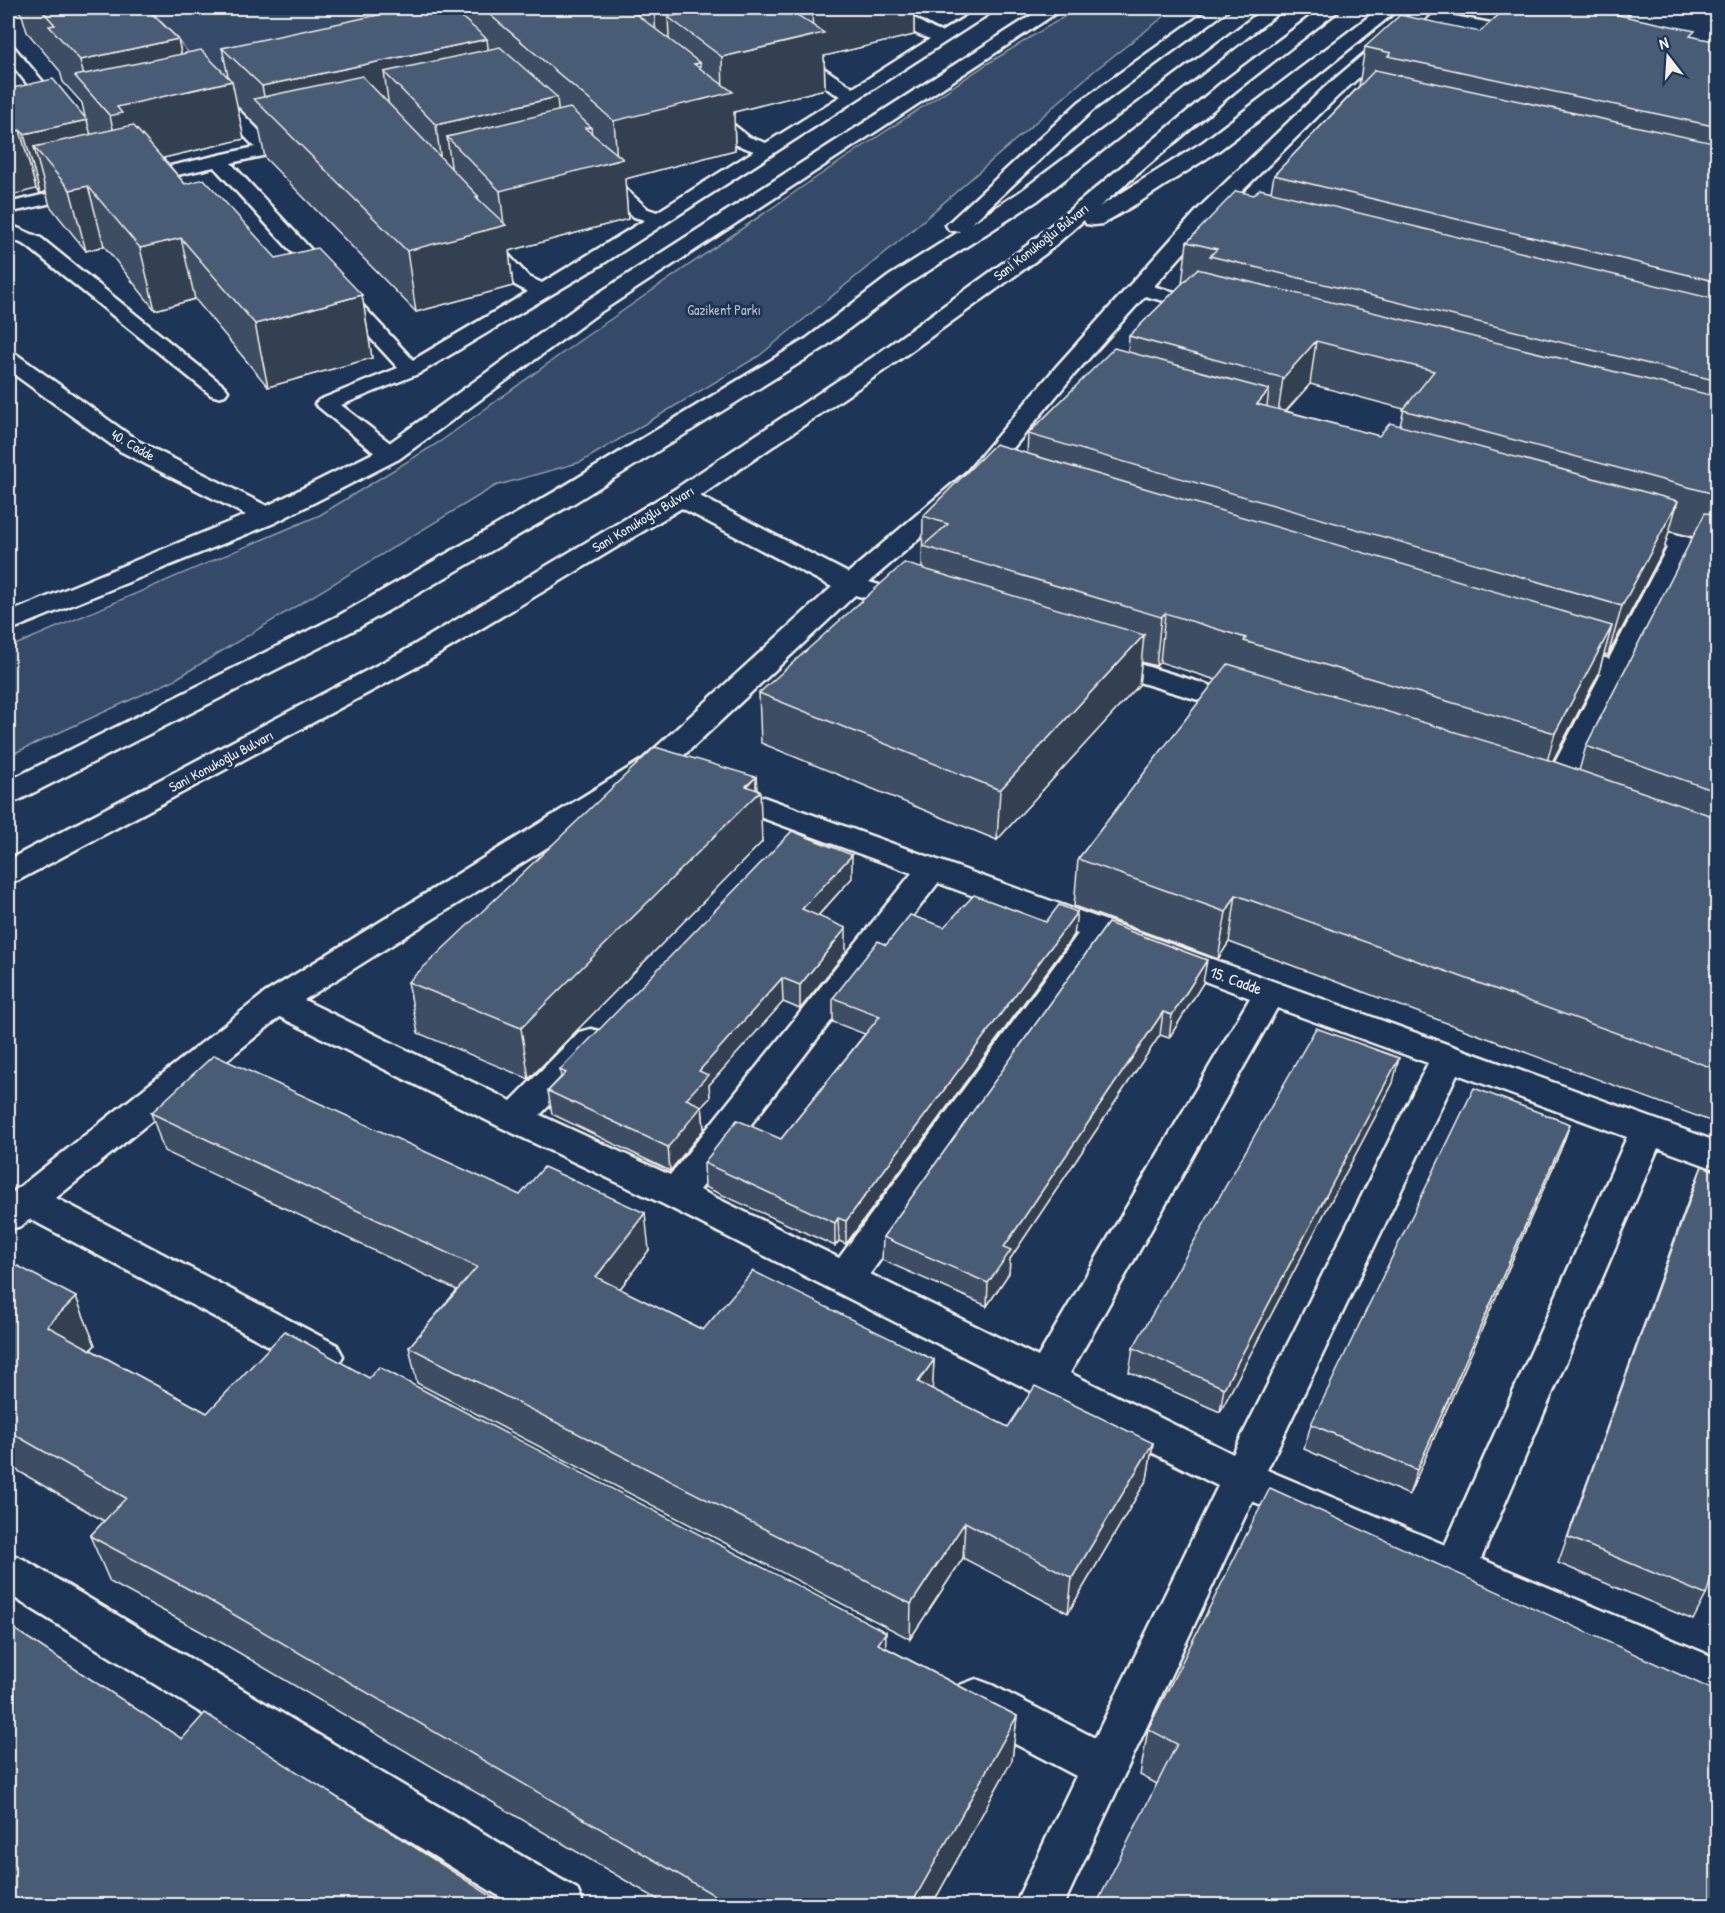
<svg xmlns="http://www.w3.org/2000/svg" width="1725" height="1913" viewBox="0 0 1725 1913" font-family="'Patrick Hand',sans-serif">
	<rect width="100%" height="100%" fill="#1d3557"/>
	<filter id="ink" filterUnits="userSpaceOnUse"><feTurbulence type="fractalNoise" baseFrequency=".0167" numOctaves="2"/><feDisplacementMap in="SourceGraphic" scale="12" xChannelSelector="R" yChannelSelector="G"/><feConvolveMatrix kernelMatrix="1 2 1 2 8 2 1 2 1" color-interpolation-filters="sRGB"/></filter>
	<g filter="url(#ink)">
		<g fill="#354a67" stroke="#949ea8" stroke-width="1.5">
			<polygon points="149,8 375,8 408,38 212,79"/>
			<polygon points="1078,8 1175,8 1094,71 909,233 759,356 581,462 495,486 174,680 8,756 8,648 320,515 441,441 579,341 808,183 987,64"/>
		</g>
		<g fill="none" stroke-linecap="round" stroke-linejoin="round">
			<g stroke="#f4f1e8" stroke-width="5">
				<g id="service">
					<path d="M879,8C904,5 918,24 941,32L980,8H998L604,263L418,374L341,405L398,449L401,454L398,459L390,461L382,459L315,404L319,400L398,368L214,167L136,184L130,183L127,179L130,175L255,147L207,98L204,94L207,90H219L271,143L301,137L307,138L310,142L307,146L231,163L413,360L528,292L515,285L477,244L475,240L477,236H491L529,277L542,283L645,220L634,217L592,178L589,174L592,170H604L648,209L657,212L754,151L737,145L698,114L695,110L698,106H710L749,137L766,143L841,96L832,92L788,60L786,56L788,52H800L853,88L930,39L917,34Z"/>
					<polygon points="8,45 14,47 66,109 69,113 66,117 54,117 8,60"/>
					<polygon points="85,185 91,186 94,190 91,194 8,213 8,203"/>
					<polygon points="8,224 41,238 225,387 228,391 225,395 218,397 211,395 27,246 8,237"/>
					<polygon points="1140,283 1214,302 1217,306 1214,310 1207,312 1133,293 1130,289 1133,285"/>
				</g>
			</g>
			<g stroke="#f4f1e8" stroke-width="5">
				<g id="minor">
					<path d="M1418,8H1437L1338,96L1218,215L1072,377L985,482L869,582L879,585L883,591L879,597L869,599L855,595L664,774L304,1000L511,1101L579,1032L591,1029L603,1032L608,1041L603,1050L540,1115L670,1175L912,873L708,798L704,791L708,784L719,781L1718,1142V1170L1658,1148L1481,1559L1718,1659V1700L1252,1501L1063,1906H1014L1076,1776L960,1715L954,1700L960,1685L976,1679L992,1685L1095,1738L1218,1486L663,1204L502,1128L280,1017L56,1198L337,1345L343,1356L337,1367L323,1372L309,1367L30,1219L21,1226L8,1230V1196L265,993L642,760L832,587L672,503L668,497L672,491L681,489L690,491L848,573L967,472L1056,367L1202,205L1324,88ZM938,883L1078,934L839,1258L700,1190ZM1105,944L1250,998L1038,1357L870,1274ZM1277,1008L1428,1063L1233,1454L1070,1373ZM1457,1074L1627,1137L1445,1545L1267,1470Z"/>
					<polygon points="1448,8 1483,8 1541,18 1548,20 1550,24 1548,28 1541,30 1457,14 1450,12"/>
					<polygon points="1624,520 1718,546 1718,562 1690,555 1566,799 1562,806 1551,809 1540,806 1536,799 1601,674 1548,659 1544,653 1548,647 1558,645 1609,659 1667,548 1615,534 1611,528 1615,522"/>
					<polygon points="1096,651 1258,700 1263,706 1258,712 1248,715 1086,666 1082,660 1086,654"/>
					<polygon points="8,1553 23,1559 577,1889 584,1906 515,1906 8,1594"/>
				</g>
			</g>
			<g stroke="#f4f1e8" stroke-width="5">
				<polygon id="tertiary" points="1043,8 1064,8 596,315 399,459 274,523 8,631 8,613 246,515 120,451 8,370 8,352 16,354 138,441 267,506 381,449 580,305"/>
			</g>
			<g stroke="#f4f1e8" stroke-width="5">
				<g id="trunk">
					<polygon points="1211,8 1231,8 1093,110 971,224 1021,191 1265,8 1285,8 1037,201 905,286 822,349 574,503 358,628 19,800 8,803 8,781 338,616 556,491 806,339 889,276 960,231 949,230 946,225 1079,102"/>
					<polygon points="1322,8 1342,8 1234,92 1099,207 1203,142 1380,8 1400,8 1291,96 1218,151 1141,201 1102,224 1094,225 1086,224 1084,220 1045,254 889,367 690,503 424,663 19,880 8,883 8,860 404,651 672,491 873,357 1029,244 1220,84"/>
				</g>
			</g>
			<use href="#service" fill="#1d3557" fill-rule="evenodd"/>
			<use href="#minor" fill="#1d3557" fill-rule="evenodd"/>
			<use href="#tertiary" fill="#1d3557" fill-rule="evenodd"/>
			<use href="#trunk" fill="#1d3557" fill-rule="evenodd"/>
		</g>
		<g fill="#3e4e64" stroke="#f4f1e8" stroke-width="1.5" fill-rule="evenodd">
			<polygon points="16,8 146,8 178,39 181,54 228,76 222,48 463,18 463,14 454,8 914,8 914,35 824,56 825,89 734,112 735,150 625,179 628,219 509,251 513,286 416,312 265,158 259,128 237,106 244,139 163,158 185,184 276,258 362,295 372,358 268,387 195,299 155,310 104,246 86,251 50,206 46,192 40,193 36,189 8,89 85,117 82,103 63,82 60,71 27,32 22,15"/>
			<path d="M1506,8H1636L1626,17L1693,37L1718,42V1124L1229,942L1218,959L1074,906L1078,859L1216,680L1160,662L1156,666L1141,662L1139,685L997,840L761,743L759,693L922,569L923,516L1027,454L1028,434L1128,352L1129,336L1182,284L1187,242L1254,195L1271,192L1274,175L1359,86L1365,47L1480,32ZM1310,384L1404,409L1400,426L1379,436L1286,411ZM1669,531L1693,537L1586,746L1579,771L1552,761L1598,675L1604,654L1608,655L1664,549Z"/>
			<polygon points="756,777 762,842 529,1079 418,1033 408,982"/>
			<polygon points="852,878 818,916 846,952 800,1009 783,1002 709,1085 710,1098 702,1106 704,1129 670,1171 552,1114 548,1091 561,1077 560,1070"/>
			<polygon points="1108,923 1203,983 1169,1038 1160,1035 1010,1259 1009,1273 987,1306 882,1260 883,1237"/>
			<polygon points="944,927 1074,935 846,1244 839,1241 835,1246 705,1187 704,1163 781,1139 865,1034 833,1022 833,998 886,945"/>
			<polygon points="1393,1083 1220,1412 1129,1372 1133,1348"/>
			<polygon points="151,1113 520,1195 649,1250 620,1289 703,1330 934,1360 932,1389 1008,1427 1153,1443 1147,1479 1068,1613 963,1558 910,1639 417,1383 409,1347 457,1290 164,1151"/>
			<polygon points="1570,1124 1561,1149 1409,1495 1304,1449 1311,1424"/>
			<polygon points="1702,1166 1706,1595 1693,1620 1558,1563 1691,1193"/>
			<polygon points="8,1276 76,1297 95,1345 91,1350 207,1413 369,1378 1017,1716 1012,1760 932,1905 667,1905 224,1644 110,1582 90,1536 104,1521 8,1465"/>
			<polygon points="1718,1692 1157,1784 1140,1775 1148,1729"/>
		</g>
		<g fill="#324051" stroke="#f4f1e8" stroke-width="1.5">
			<polygon points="654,8 769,8 668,17 670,59 658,62"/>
			<polygon points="812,8 914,8 914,35 824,56 825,89 734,112 735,150 625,179 628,219 509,251 513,286 416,312 407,251 476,197 478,196 483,231 504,225 500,191 585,128 591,127 595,166 617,161 614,121 694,64 700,63 701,100 723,94 722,57 813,36"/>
			<polygon points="1626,8 1636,8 1611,30 1613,19"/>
			<polygon points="178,39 189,91 232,81 244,139 134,165 124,175 110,116 87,89 80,60"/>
			<polygon points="487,39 493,92 384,72 390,115 267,112 262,86"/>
			<polygon points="557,97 562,155 447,137 453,181 444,184 436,125"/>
			<polygon points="87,120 102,179 34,147 46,192 40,193 24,134"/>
			<polygon points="20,130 36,189 8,196 8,133"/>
			<polygon points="88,186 104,246 86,251 70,190"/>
			<polygon points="181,238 195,299 155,310 140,248"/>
			<polygon points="362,295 372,358 268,387 255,324"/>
			<polygon points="1316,341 1310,384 1277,421 1283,378"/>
			<polygon points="1269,390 1263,437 1257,404"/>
			<polygon points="1678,501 1664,549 1608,655 1622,606"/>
			<polygon points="1165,613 1160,662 1156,666 1161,617"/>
			<polygon points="1612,626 1598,675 1541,783 1555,733"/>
			<polygon points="1144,635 1139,685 997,840 1000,790"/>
			<polygon points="756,777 756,795 760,791 762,842 529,1079 521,1028"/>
			<polygon points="852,855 852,878 802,933 802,909"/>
			<polygon points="1236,895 1229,942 1218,959 1226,912"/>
			<polygon points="1077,912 1074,935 846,1244 846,1221"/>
			<polygon points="846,928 846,952 800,1009 800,985"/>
			<polygon points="1207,960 1203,983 1169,1038 1172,1015"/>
			<polygon points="782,978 783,1002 709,1085 710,1098 702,1106 704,1129 670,1171 668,1147 686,1099 699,1071"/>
			<polygon points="1163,1012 1160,1035 1010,1259 1009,1273 987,1306 988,1283 1004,1247"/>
			<polygon points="1399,1058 1393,1083 1220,1412 1224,1388"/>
			<polygon points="1570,1124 1561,1149 1409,1495 1417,1470"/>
			<polygon points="645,1213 649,1250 601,1314 596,1277"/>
			<polygon points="838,1218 839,1241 835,1246 835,1223"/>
			<polygon points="76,1297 95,1345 67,1373 47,1326"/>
			<polygon points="934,1360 932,1396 918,1382"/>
			<polygon points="1153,1443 1147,1479 1068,1613 1072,1578"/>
			<polygon points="965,1522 963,1558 910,1639 911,1604"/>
			<polygon points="886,1632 885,1677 878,1644"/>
			<polygon points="1017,1716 1012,1760 932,1905 911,1905"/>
		</g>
		<g fill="#485b74" stroke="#f4f1e8" stroke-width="1.5">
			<polygon points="40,8 146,8 178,39 80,60 49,26 55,25"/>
			<polygon points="411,8 451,8 487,39 262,86 222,48"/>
			<polygon points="482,8 628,8 700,63 694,64 733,92 614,121"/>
			<polygon points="712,8 787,8 824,33 722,57 668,17"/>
			<polygon points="1506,8 1602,8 1599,11 1695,31 1690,36 1718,42 1718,127 1388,56 1391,53 1365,47 1400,15 1480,32"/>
			<polygon points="1604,8 1626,8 1618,15 1603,12"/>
			<polygon points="500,47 557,97 436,125 384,72"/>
			<polygon points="201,50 232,81 117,107 122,113 110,116 75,76"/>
			<polygon points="1375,70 1718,144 1718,282 1274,175"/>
			<polygon points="362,76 478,196 476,197 506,225 407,251 254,99"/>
			<polygon points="53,79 87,120 24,134 20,130 8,133 8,89"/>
			<polygon points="570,108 591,127 585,128 623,159 500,191 447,137"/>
			<polygon points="133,125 185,184 204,179 276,258 317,248 362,295 255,324 181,238 140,248 88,186 70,190 34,147"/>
			<polygon points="1260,189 1718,300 1718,381 1210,256 1217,249 1187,242 1236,191 1254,195"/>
			<polygon points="1197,269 1718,397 1718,495 1403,410 1434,371 1316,341 1283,378 1129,336"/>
			<polygon points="1114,348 1269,390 1257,404 1379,436 1390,423 1678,501 1622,606 1028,434"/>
			<polygon points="995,444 1612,626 1555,733 1244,641 1246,638 1165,613 1161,617 923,546 948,524 923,516"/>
			<polygon points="1705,513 1718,515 1718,792 1586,746"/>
			<polygon points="904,563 1144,635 1000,790 759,693"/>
			<polygon points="1228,664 1552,761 1718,818 1718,1070 1236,895 1226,912 1078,859"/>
			<polygon points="655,747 756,777 746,786 760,791 521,1028 408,982"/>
			<polygon points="792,831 852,855 802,909 846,928 800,985 782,978 699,1071 708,1075 686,1099 702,1106 668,1147 548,1091 566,1073 560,1070"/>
			<polygon points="974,895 1046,922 1059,905 1077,912 846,1221 838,1218 835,1223 704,1163 737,1120 781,1139 880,1016 833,998 878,941 886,945 910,915 944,927"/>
			<polygon points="1108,923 1207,960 1172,1015 1163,1012 1004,1247 1011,1250 988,1283 883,1237"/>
			<polygon points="1316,1028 1399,1058 1224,1388 1133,1348"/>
			<polygon points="214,1055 520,1195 544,1167 645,1213 596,1277 703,1330 753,1271 934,1360 918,1382 1008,1427 1035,1386 1153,1443 1072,1578 965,1522 911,1604 409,1347 477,1267 151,1113"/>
			<polygon points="1474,1088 1570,1124 1417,1470 1311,1424"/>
			<polygon points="1702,1166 1718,1172 1718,1556 1706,1595 1568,1537"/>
			<polygon points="18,1266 76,1297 47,1326 207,1413 285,1331 369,1378 379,1367 886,1632 878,1644 1017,1716 911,1905 731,1905 207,1599 90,1536 126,1498 8,1431 8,1276"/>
			<polygon points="1270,1488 1718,1692 1718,1905 1096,1905 1177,1744 1148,1729"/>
			<polygon points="8,1625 182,1739 205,1713 505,1905 8,1905"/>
		</g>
	</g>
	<g text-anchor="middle" stroke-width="6" stroke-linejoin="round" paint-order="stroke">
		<g font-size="14" fill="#f4f1e8" stroke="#1d3557">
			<text transform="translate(1041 242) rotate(-38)" y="5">Sani Konukoğlu Bulvarı</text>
			<text transform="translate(133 445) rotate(30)" y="5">40. Cadde</text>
			<text transform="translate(643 519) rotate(-31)" y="5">Sani Konukoğlu Bulvarı</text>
			<text transform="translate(221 761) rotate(-28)" y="5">Sani Konukoğlu Bulvarı</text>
		</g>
		<g font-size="14" fill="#bbbfc1" stroke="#1d3557">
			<text x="724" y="315">Gazikent Parkı</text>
		</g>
		<g font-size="16" fill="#f4f1e8" stroke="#1d3557">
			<text transform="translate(1236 980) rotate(20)" y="6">15. Cadde</text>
		</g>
	</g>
	<rect width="1725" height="1913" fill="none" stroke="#1d3557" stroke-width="30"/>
	<rect x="15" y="15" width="1695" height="1883" fill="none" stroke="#f4f1e8" stroke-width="2" filter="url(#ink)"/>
	<g transform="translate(1668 57) rotate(343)" stroke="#1d3557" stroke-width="4.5" paint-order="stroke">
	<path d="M0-4.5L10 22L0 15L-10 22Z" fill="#f4f1e8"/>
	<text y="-9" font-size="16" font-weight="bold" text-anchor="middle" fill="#f4f1e8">N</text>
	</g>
</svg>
